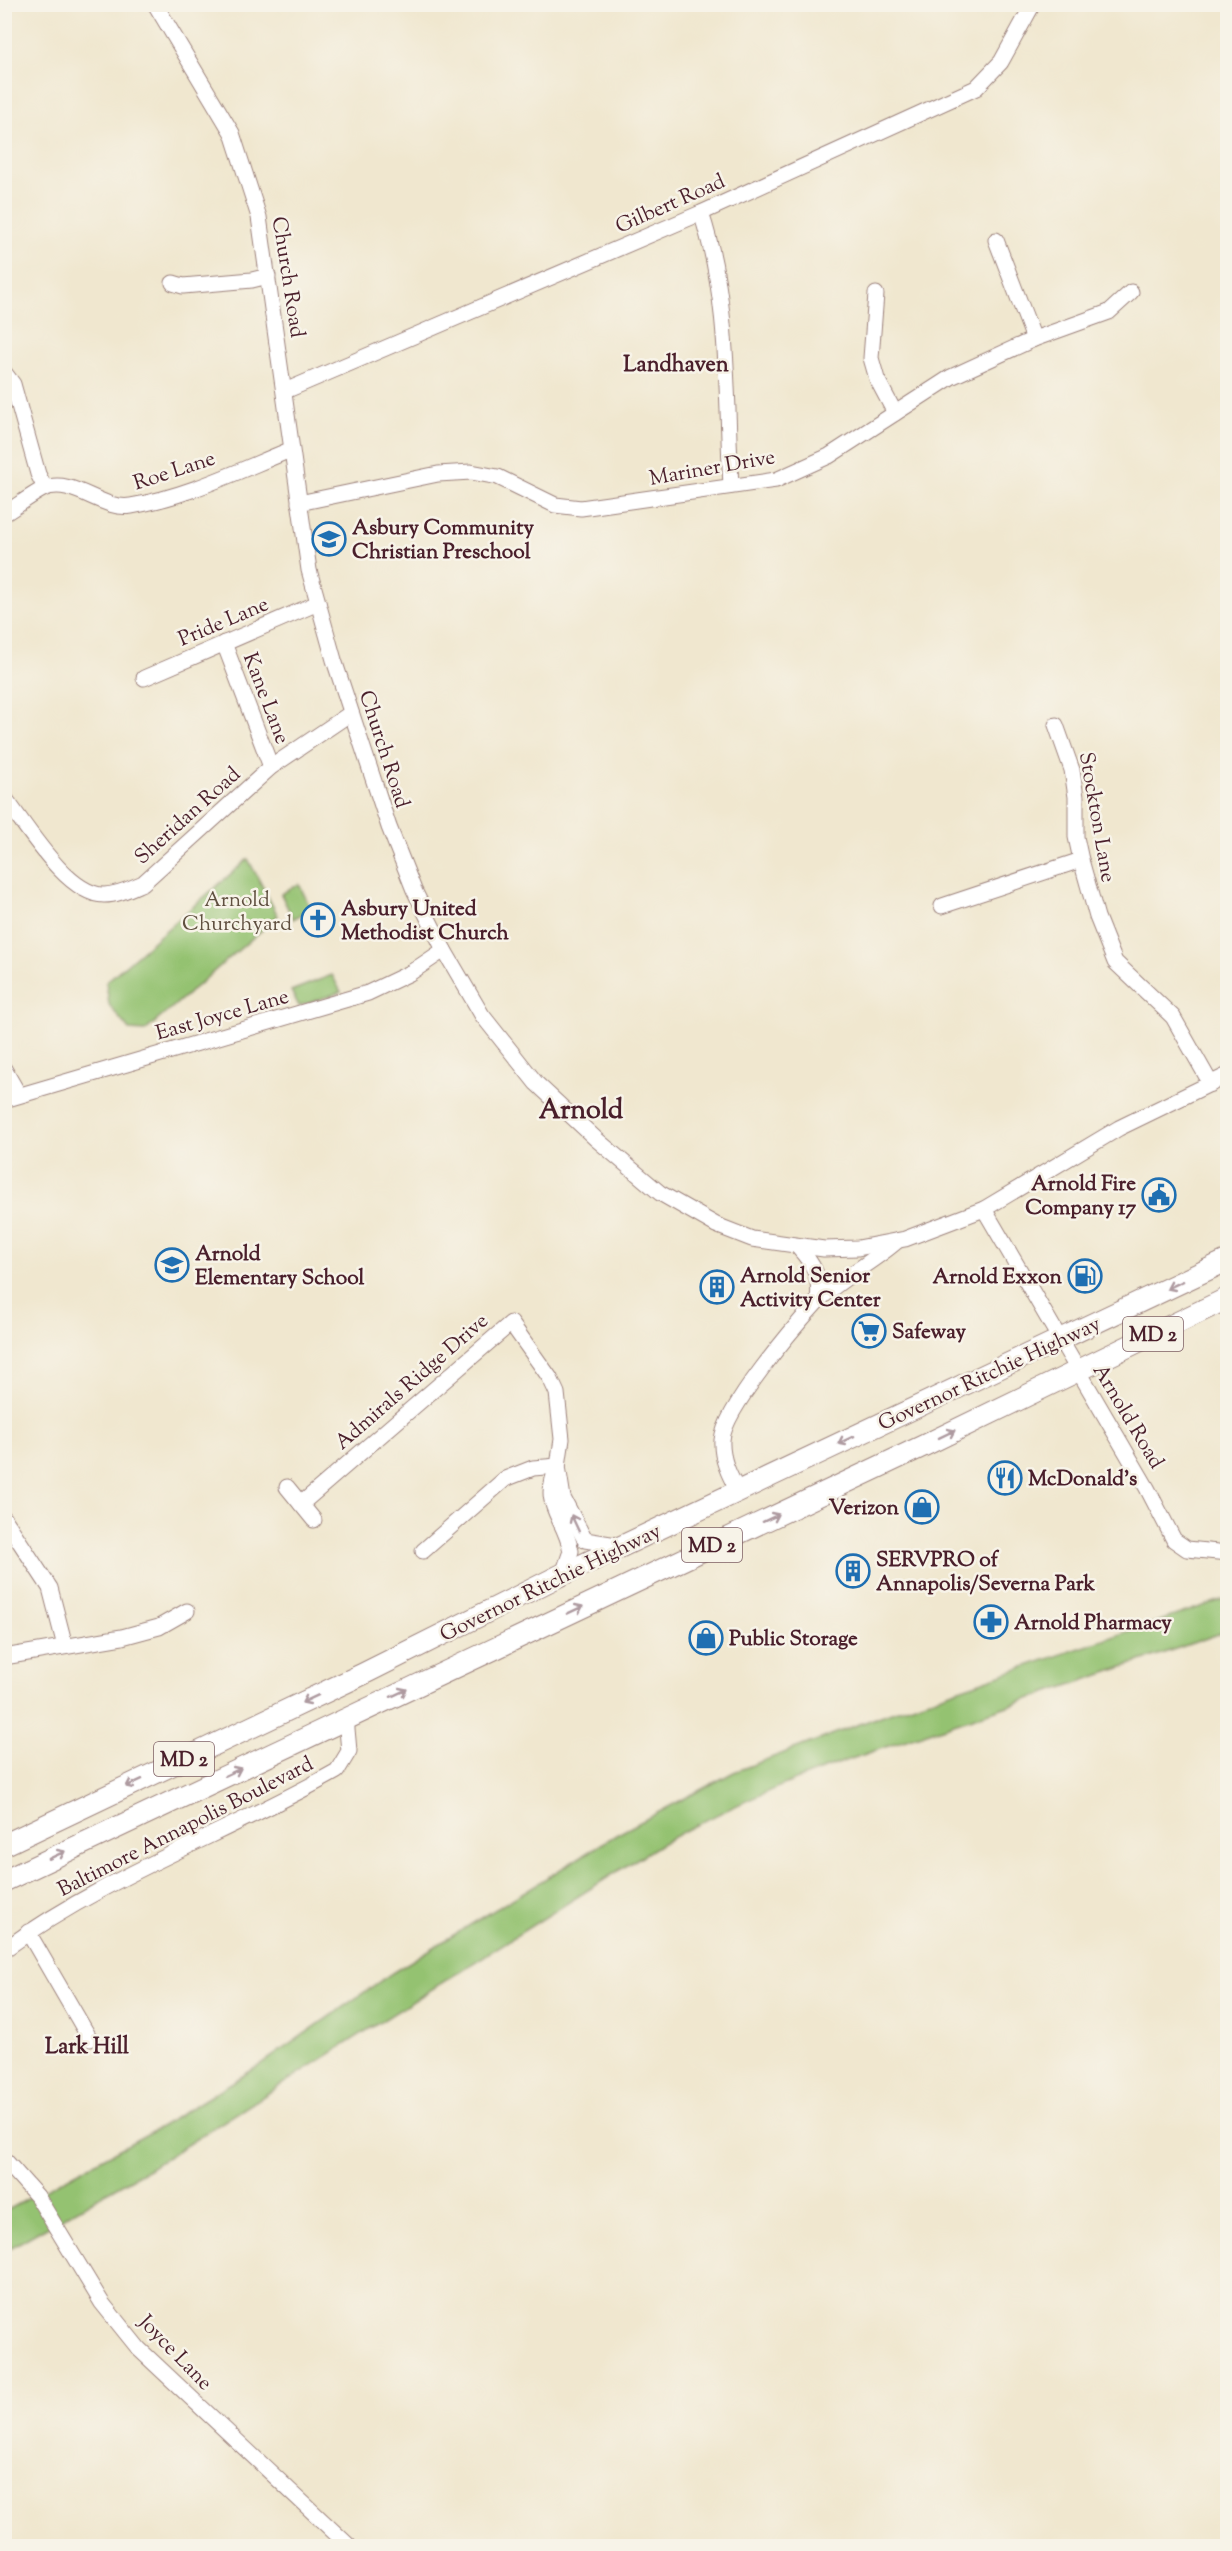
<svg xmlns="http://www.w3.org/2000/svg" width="1232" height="2551" viewBox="0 0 1232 2551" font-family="'Sorts Mill Goudy',serif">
	<rect width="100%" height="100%" fill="#f7f3e8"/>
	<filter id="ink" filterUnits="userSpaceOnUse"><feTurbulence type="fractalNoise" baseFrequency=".0167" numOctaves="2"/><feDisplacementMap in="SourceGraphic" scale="12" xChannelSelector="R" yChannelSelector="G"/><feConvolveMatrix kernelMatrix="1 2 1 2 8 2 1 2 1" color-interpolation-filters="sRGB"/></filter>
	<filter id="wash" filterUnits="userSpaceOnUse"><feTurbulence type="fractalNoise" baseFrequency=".008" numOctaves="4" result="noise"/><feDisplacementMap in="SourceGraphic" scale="24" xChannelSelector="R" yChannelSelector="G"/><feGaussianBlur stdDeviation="1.35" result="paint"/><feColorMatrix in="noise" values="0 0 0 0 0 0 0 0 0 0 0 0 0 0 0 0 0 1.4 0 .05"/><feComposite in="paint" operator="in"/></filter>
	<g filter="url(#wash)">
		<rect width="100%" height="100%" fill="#f0e7cf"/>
		<g fill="#94c271" stroke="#6f704e" stroke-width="1.5">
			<polygon points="248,859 278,916 145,1031 129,1030 109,1005 106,982"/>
			<polygon points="299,884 311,909 293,919 281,894"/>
			<polygon points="332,975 341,992 299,1006 291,991"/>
			<path d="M1227,1598V1631C1142,1661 1056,1690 969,1719C862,1754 757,1789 659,1845L155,2165L5,2251L4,2212L160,2127L257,2067L392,1973L616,1835L734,1772L886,1714Z"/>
		</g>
	</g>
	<g filter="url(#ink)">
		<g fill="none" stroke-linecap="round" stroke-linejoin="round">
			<g stroke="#9d837d" stroke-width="17">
				<g id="minor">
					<polyline points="155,4 232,133 259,217 309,570 334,660 389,827 414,890 444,950 482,1015 536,1083 596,1139 660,1193 716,1225 752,1239 824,1249 858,1248 905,1239 984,1209 1119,1128 1228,1075"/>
					<path d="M701,213C730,299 726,396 731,486"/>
					<polyline points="996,240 1034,339"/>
					<polyline points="173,283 183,286 252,280 268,276"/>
					<polyline points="876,294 871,358 877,379 895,413"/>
					<polyline points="4,372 13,384 38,474 45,488"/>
					<polyline points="285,391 701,213 976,88 1001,62 1033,4"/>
					<polyline points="299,503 438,474 471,472 498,477 555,505 581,508 776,480 829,456 951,377 1034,339 1109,312 1131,292"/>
					<path d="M4,514C17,506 30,496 43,489C73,476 101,511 131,506C186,497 238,471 290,450"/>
					<polyline points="224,643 271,767"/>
					<polyline points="144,678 318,603"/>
					<polyline points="1056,725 1072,770 1076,797 1076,837 1081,860 1097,917 1115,962 1173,1017 1211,1084"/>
					<path d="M4,797C26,825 67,895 104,895C118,895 131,888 143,883L271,767L351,713"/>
					<polyline points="942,906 1081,860"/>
					<polyline points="4,1069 19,1095"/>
					<polyline points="4,1100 368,993 410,973 444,950"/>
					<polyline points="984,1209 1147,1488 1174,1540 1187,1549 1228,1553"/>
					<path d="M798,1247C814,1265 821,1277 818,1301"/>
					<path d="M558,1466C539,1505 564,1515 571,1551L563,1574"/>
					<polyline points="287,1487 314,1520"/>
					<path d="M738,1491C729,1475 721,1459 722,1440C724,1409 795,1326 817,1302C840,1278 872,1263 897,1241"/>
					<polyline points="301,1504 511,1323 550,1378 557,1393 562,1439 558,1466 563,1498 585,1540 623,1546"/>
					<polyline points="4,1518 50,1588 65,1646"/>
					<polyline points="423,1551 505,1479 533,1468 558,1466"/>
					<polyline points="4,1657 122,1637 159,1627 187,1611"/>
					<polyline points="28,1932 90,2039"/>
					<path d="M4,1950C106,1875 228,1833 337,1771L349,1751L346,1718"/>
					<polyline points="4,2159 37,2196 102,2303 139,2349 349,2546"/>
				</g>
			</g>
			<g stroke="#9d837d" stroke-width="23">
				<g id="highway">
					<polyline points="4,1845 363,1674 563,1574 1228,1260"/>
					<polyline points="4,1881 923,1446 1228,1298"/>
				</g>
			</g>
			<use href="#minor" stroke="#fff" stroke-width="15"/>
			<use href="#highway" stroke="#fff" stroke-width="21"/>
		</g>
		<defs><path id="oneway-shaft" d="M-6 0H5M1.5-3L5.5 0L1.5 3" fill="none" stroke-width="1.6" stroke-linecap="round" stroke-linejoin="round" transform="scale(1.5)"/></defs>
		<g stroke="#ae9aa0">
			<use href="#oneway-shaft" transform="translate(1175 1285) rotate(155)"/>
			<use href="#oneway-shaft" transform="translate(947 1434) rotate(-26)"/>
			<use href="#oneway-shaft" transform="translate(846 1440) rotate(155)"/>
			<use href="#oneway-shaft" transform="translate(771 1518) rotate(-25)"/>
			<use href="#oneway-shaft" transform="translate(575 1523) rotate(-115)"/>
			<use href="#oneway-shaft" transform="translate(575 1610) rotate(-25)"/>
			<use href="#oneway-shaft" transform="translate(399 1693) rotate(-25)"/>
			<use href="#oneway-shaft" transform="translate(310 1699) rotate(155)"/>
			<use href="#oneway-shaft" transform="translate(233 1772) rotate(-25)"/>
			<use href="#oneway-shaft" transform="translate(134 1783) rotate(155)"/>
			<use href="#oneway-shaft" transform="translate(57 1855) rotate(-25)"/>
		</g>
	</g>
	<defs>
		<g id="school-ring" transform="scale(1.725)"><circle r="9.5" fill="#f7f3e8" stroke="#1f6fb2" stroke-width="1.5"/><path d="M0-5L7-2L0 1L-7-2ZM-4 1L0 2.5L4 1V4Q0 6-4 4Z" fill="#1f6fb2"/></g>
		<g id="church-ring" transform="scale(1.725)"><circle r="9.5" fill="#f7f3e8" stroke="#1f6fb2" stroke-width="1.5"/><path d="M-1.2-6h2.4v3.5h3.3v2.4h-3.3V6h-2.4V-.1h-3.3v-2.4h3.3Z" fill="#1f6fb2"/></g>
		<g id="civic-ring" transform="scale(1.725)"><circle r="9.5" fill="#f7f3e8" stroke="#1f6fb2" stroke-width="1.5"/><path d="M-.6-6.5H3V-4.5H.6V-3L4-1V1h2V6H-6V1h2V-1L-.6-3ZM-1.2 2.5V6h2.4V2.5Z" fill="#1f6fb2"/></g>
		<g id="fuel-ring" transform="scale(1.725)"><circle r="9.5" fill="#f7f3e8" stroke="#1f6fb2" stroke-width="1.5"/><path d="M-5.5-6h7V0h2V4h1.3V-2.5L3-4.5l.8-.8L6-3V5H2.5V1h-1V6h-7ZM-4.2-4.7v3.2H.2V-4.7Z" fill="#1f6fb2"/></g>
		<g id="building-ring" transform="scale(1.725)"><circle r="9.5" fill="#f7f3e8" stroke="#1f6fb2" stroke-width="1.5"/><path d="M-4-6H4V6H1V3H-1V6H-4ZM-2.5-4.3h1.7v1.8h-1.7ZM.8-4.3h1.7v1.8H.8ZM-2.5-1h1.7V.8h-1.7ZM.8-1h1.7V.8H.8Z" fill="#1f6fb2"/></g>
		<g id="supermarket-ring" transform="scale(1.725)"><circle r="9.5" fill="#f7f3e8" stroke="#1f6fb2" stroke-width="1.5"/><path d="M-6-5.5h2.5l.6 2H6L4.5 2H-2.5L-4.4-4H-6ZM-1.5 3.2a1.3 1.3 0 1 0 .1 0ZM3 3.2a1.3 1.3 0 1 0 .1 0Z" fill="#1f6fb2"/></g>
		<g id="restaurant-ring" transform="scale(1.725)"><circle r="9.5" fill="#f7f3e8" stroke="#1f6fb2" stroke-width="1.5"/><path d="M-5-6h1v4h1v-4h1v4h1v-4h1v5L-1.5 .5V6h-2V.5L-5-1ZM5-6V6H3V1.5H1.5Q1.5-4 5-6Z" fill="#1f6fb2"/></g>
		<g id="shop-ring" transform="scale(1.725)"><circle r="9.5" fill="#f7f3e8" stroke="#1f6fb2" stroke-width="1.5"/><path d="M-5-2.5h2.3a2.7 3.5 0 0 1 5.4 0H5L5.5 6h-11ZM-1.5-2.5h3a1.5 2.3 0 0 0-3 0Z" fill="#1f6fb2"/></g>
		<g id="pharmacy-ring" transform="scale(1.725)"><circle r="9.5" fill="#f7f3e8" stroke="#1f6fb2" stroke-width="1.5"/><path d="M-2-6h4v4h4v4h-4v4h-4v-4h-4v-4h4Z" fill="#1f6fb2"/></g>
	</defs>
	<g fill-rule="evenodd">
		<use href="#school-ring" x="329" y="539"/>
		<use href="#church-ring" x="318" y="920"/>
		<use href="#civic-ring" x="1159" y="1195"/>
		<use href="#school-ring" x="172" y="1265"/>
		<use href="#fuel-ring" x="1085" y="1276"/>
		<use href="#building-ring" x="717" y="1287"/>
		<use href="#supermarket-ring" x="869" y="1331"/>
		<use href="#restaurant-ring" x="1005" y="1478"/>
		<use href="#shop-ring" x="922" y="1507"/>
		<use href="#building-ring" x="853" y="1571"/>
		<use href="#pharmacy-ring" x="991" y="1622"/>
		<use href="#shop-ring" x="706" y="1638"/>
	</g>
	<g text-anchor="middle" stroke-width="5" stroke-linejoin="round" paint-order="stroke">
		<g fill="#f7f3e8" stroke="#7e5f64" stroke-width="1.5">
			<rect x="1123" y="1317" width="60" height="34" rx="4.5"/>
			<rect x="682" y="1528" width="60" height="34" rx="4.5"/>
			<rect x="154" y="1742" width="60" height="34" rx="4.5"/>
		</g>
		<g font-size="20" font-weight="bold" fill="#4a1f2b">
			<text x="1153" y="1341">MD 2</text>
			<text x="712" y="1552">MD 2</text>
			<text x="184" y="1766">MD 2</text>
		</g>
		<g font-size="21" fill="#4a1f2b" stroke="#f7f3e8">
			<text transform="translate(670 203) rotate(-24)" y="7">Gilbert Road</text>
			<text transform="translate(289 277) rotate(81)" y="7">Church Road</text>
			<text transform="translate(712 467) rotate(-10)" y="7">Mariner Drive</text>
			<text transform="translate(174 470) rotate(-18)" y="7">Roe Lane</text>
			<text transform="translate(223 621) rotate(-23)" y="7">Pride Lane</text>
			<text transform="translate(267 698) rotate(69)" y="7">Kane Lane</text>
			<text transform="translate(385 749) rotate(72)" y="7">Church Road</text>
			<text transform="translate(187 815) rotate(-42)" y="7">Sheridan Road</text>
			<text transform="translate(1098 817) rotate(80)" y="7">Stockton Lane</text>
			<text transform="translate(222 1014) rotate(-16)" y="7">East Joyce Lane</text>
			<text transform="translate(989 1373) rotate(-25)" y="7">Governor Ritchie Highway</text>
			<text transform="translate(411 1381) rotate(-41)" y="7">Admirals Ridge Drive</text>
			<text transform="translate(1129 1416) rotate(59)" y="7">Arnold Road</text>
			<text transform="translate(550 1582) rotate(-26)" y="7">Governor Ritchie Highway</text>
			<text transform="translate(185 1826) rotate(-27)" y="7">Baltimore Annapolis Boulevard</text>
			<text transform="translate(176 2352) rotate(46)" y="7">Joyce Lane</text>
		</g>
		<g font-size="21" font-weight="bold" fill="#4a1f2b" stroke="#f7f3e8" text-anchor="start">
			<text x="352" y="534">Asbury Community<tspan x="352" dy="24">Christian Preschool</tspan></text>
			<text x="341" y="915">Asbury United<tspan x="341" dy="24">Methodist Church</tspan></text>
			<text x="1136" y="1190" text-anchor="end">Arnold Fire<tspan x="1136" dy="24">Company 17</tspan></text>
			<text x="195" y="1260">Arnold<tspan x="195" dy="24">Elementary School</tspan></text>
			<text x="740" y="1282">Arnold Senior<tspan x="740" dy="24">Activity Center</tspan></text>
			<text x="1062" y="1283" text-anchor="end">Arnold Exxon</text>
			<text x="892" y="1338">Safeway</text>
			<text x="1028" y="1485">McDonald's</text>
			<text x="899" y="1514" text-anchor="end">Verizon</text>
			<text x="876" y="1566">SERVPRO of<tspan x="876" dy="24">Annapolis/Severna Park</tspan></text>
			<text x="1014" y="1629">Arnold Pharmacy</text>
			<text x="729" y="1645">Public Storage</text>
		</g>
		<g font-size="21" fill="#605040" stroke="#f7f3e8">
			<text x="237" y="906">Arnold<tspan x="237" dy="24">Churchyard</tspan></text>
		</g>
		<g font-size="22" font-weight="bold" fill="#4a1f2b" stroke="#f7f3e8">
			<text x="676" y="371">Landhaven</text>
			<text x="87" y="2053">Lark Hill</text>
		</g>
		<g font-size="27" font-weight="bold" fill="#4a1f2b" stroke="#f7f3e8">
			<text x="581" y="1118">Arnold</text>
		</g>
	</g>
	<rect width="1232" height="2551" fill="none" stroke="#f7f3e8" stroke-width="24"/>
</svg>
